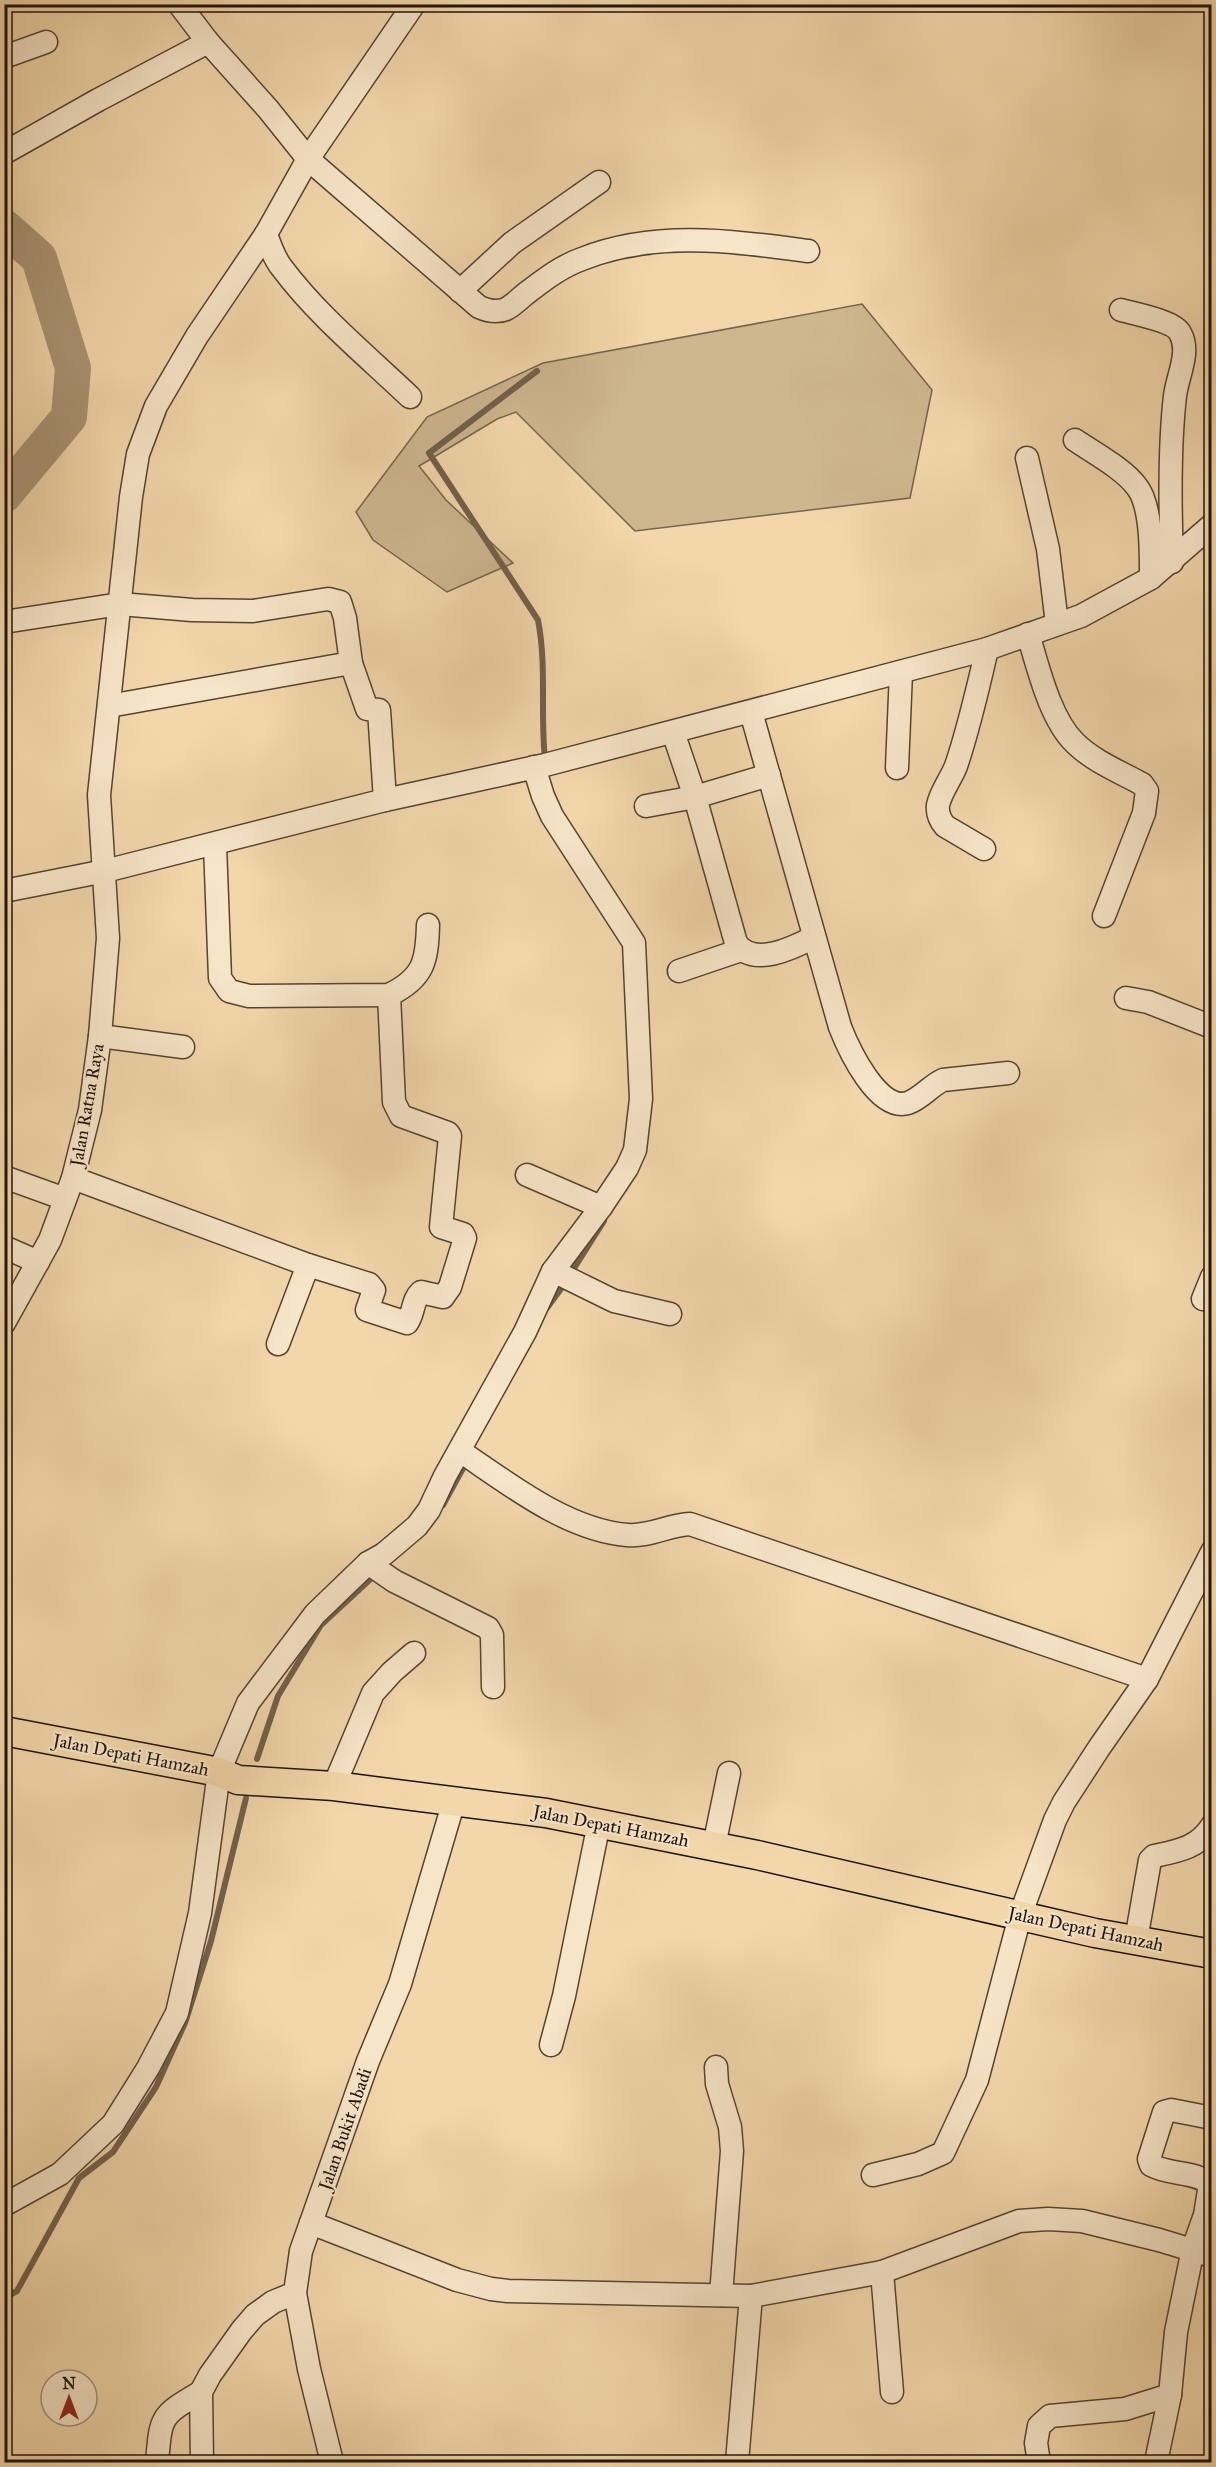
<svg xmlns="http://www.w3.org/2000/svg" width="1216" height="2467" viewBox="0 0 1216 2467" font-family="'IM FELL Great Primer',serif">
	<rect width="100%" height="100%" fill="#f2d7aa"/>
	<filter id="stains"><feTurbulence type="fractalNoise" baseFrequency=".00333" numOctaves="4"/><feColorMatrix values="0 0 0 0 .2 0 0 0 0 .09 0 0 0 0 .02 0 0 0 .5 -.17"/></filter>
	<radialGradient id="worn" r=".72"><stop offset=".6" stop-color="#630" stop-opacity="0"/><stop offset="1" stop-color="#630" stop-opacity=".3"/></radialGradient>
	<polygon fill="#ceb68f" stroke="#76644e" stroke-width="1.5" points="862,304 932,390 910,498 635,531 516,412 497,419 419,466 446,500 513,563 447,592 373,540 356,512 427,417 543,363"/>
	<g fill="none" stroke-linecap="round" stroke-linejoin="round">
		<g stroke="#72604b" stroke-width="6">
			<path d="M537,371L429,453L538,620C547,666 540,713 545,759"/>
			<polyline points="571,1273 604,1221"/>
			<polyline points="547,1308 566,1282"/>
			<polyline points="443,1505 467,1461"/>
			<polyline points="257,1759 278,1696 321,1625 376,1574"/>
			<polyline points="4,2298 17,2291 79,2178 113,2152 156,2087 185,2023 211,1941 246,1798"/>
		</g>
		<polyline stroke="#aa9475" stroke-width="36" points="4,227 39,258 73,368 69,417 4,495"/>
		<g stroke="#544434" stroke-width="25">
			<g id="minor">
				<path d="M179,4L208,42L268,109L308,159L479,307C488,311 497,313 506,309C514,305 521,297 528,292C545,279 562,266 582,259C655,230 732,241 808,251"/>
				<polyline points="4,57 46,42"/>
				<polyline points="4,153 98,100 208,42"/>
				<path d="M266,234C270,246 274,258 282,268C318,316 367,356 410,397"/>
				<polyline points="460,291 512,243 599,182"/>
				<path d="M1121,310C1135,314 1174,321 1180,333C1191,352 1177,377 1175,396C1169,448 1170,509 1172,562"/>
				<path d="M1075,440C1094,453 1124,469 1137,487C1152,506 1151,554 1151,578"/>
				<polyline points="1027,458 1048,549 1057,624"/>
				<polyline points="4,622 120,604 192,610 253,611 328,599 340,602 345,618 351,663 367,709 379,710 385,800"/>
				<path d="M1028,634C1038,667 1050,719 1075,743C1093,761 1120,772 1142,784L1147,791L1144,813L1104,916"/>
				<polyline points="109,706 351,663"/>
				<path d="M751,712L840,1027C849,1050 878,1112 908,1103C922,1098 930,1086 943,1080L1008,1073"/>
				<path d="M673,732L695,797L736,943C753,968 793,948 814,937"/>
				<polyline points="897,768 901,672"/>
				<polyline points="646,806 695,797 769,775"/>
				<path d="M215,845L220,978L229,991L249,996L389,995C424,978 427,961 428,925"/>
				<path d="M984,849L945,826C940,820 937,813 938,805C941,791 951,779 956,766C969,728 978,688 987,649"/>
				<polyline points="4,891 105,871 385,800 545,765 987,649 1081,616 1151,578 1212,525"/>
				<polyline points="679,971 741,950"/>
				<polyline points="1126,998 1148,1002 1212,1027"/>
				<polyline points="100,1036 183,1047"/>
				<polyline points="527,1175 601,1207"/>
				<polyline points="4,1177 65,1199"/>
				<path d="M73,1178L308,1265L369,1284L374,1290L367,1310L407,1323C414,1314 412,1300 421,1292L443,1297L450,1287L465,1238L463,1234L441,1227L450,1136L448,1133L401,1116L394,1102L389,995"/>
				<polyline points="4,1247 38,1262"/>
				<polyline points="553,1271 614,1301 670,1314"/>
				<polyline points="1203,1299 1212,1277"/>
				<polyline points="4,1323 50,1240 73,1178 90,1110 100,1036 108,938 99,795 131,497 138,454 156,406 197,336 266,234 308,159 414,4"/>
				<polyline points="278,1344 308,1265"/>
				<path d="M460,1451C509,1484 567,1530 627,1535C650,1537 668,1525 690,1524L1147,1679"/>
				<polyline points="368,1563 394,1581 488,1628 492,1635 493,1687"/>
				<polyline points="334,1786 373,1693 392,1672 414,1653"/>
				<polyline points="714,1846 729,1773"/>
				<path d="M1136,1940L1150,1860L1154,1856C1178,1851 1198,1848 1212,1826"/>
				<polyline points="551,2045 564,1996 599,1823"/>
				<polyline points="716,2067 717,2084 730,2127 732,2151 721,2295"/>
				<polyline points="873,2175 918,2164 943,2153 977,2080 1020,1916 1055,1820 1064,1802 1099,1748 1147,1679 1212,1552"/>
				<polyline points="4,2205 60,2174 113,2124 148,2068 177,2013 200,1913 219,1772 248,1703 315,1614 368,1563 384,1554 417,1526 429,1510 445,1476 525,1332 553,1271 601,1207 627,1168 635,1150 641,1099 634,943 552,816 543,796 534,767"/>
				<polyline points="311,2223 457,2280 491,2289 508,2291 751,2296 882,2272 1019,2221 1048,2219 1082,2221 1159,2240 1212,2256"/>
				<polyline points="882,2272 892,2392"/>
				<path d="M157,2462C161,2416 160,2416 201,2392"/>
				<polyline points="202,2462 201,2392 210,2375 242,2330 255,2315 273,2302 295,2293"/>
				<polyline points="332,2462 309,2369 295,2293 301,2251 368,2061 400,1984 454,1801"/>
				<polyline points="737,2462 751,2296"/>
				<polyline points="1039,2462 1036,2443 1039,2426 1050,2416 1125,2409 1170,2395"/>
				<path d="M1156,2462L1170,2395L1176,2332L1193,2249L1205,2215L1210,2184C1196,2171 1168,2175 1151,2165L1149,2159L1164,2112L1171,2110L1212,2118"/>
			</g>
		</g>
		<g stroke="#1f130d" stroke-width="31">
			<polyline id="major" points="4,1731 219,1772 238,1780 334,1786 546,1813 757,1855 1095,1933 1212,1954"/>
		</g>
		<use href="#minor" stroke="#f7e5c8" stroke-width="22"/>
		<use href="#major" stroke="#f2d7aa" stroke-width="28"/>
	</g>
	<g text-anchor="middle" stroke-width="4.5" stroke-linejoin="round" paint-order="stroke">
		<g font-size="18" fill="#1f130d" stroke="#f7e5c8">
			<text transform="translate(87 1105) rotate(-80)" y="6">Jalan Ratna Raya</text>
			<text transform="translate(131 1755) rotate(11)" y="6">Jalan Depati Hamzah</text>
			<text transform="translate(611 1826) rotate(11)" y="6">Jalan Depati Hamzah</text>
			<text transform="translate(1086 1929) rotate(12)" y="6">Jalan Depati Hamzah</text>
			<text transform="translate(345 2129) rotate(-71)" y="6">Jalan Bukit Abadi</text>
		</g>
	</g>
	<rect width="1216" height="2467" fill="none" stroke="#f2d7aa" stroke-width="24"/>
	<rect x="6" y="6" width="1204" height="2455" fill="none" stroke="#1f130d" stroke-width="3"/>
	<rect x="12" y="12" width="1192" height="2443" fill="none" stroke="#1f130d" stroke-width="1.5"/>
	<g transform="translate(69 2398)"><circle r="28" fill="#f7e5c8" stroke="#a1917d" stroke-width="1.5"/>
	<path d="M0-4.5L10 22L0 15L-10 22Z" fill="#8f2418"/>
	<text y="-9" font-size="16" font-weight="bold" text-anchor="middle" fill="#1f130d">N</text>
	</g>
	<rect width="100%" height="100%" filter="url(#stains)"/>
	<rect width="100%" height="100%" fill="url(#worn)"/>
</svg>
